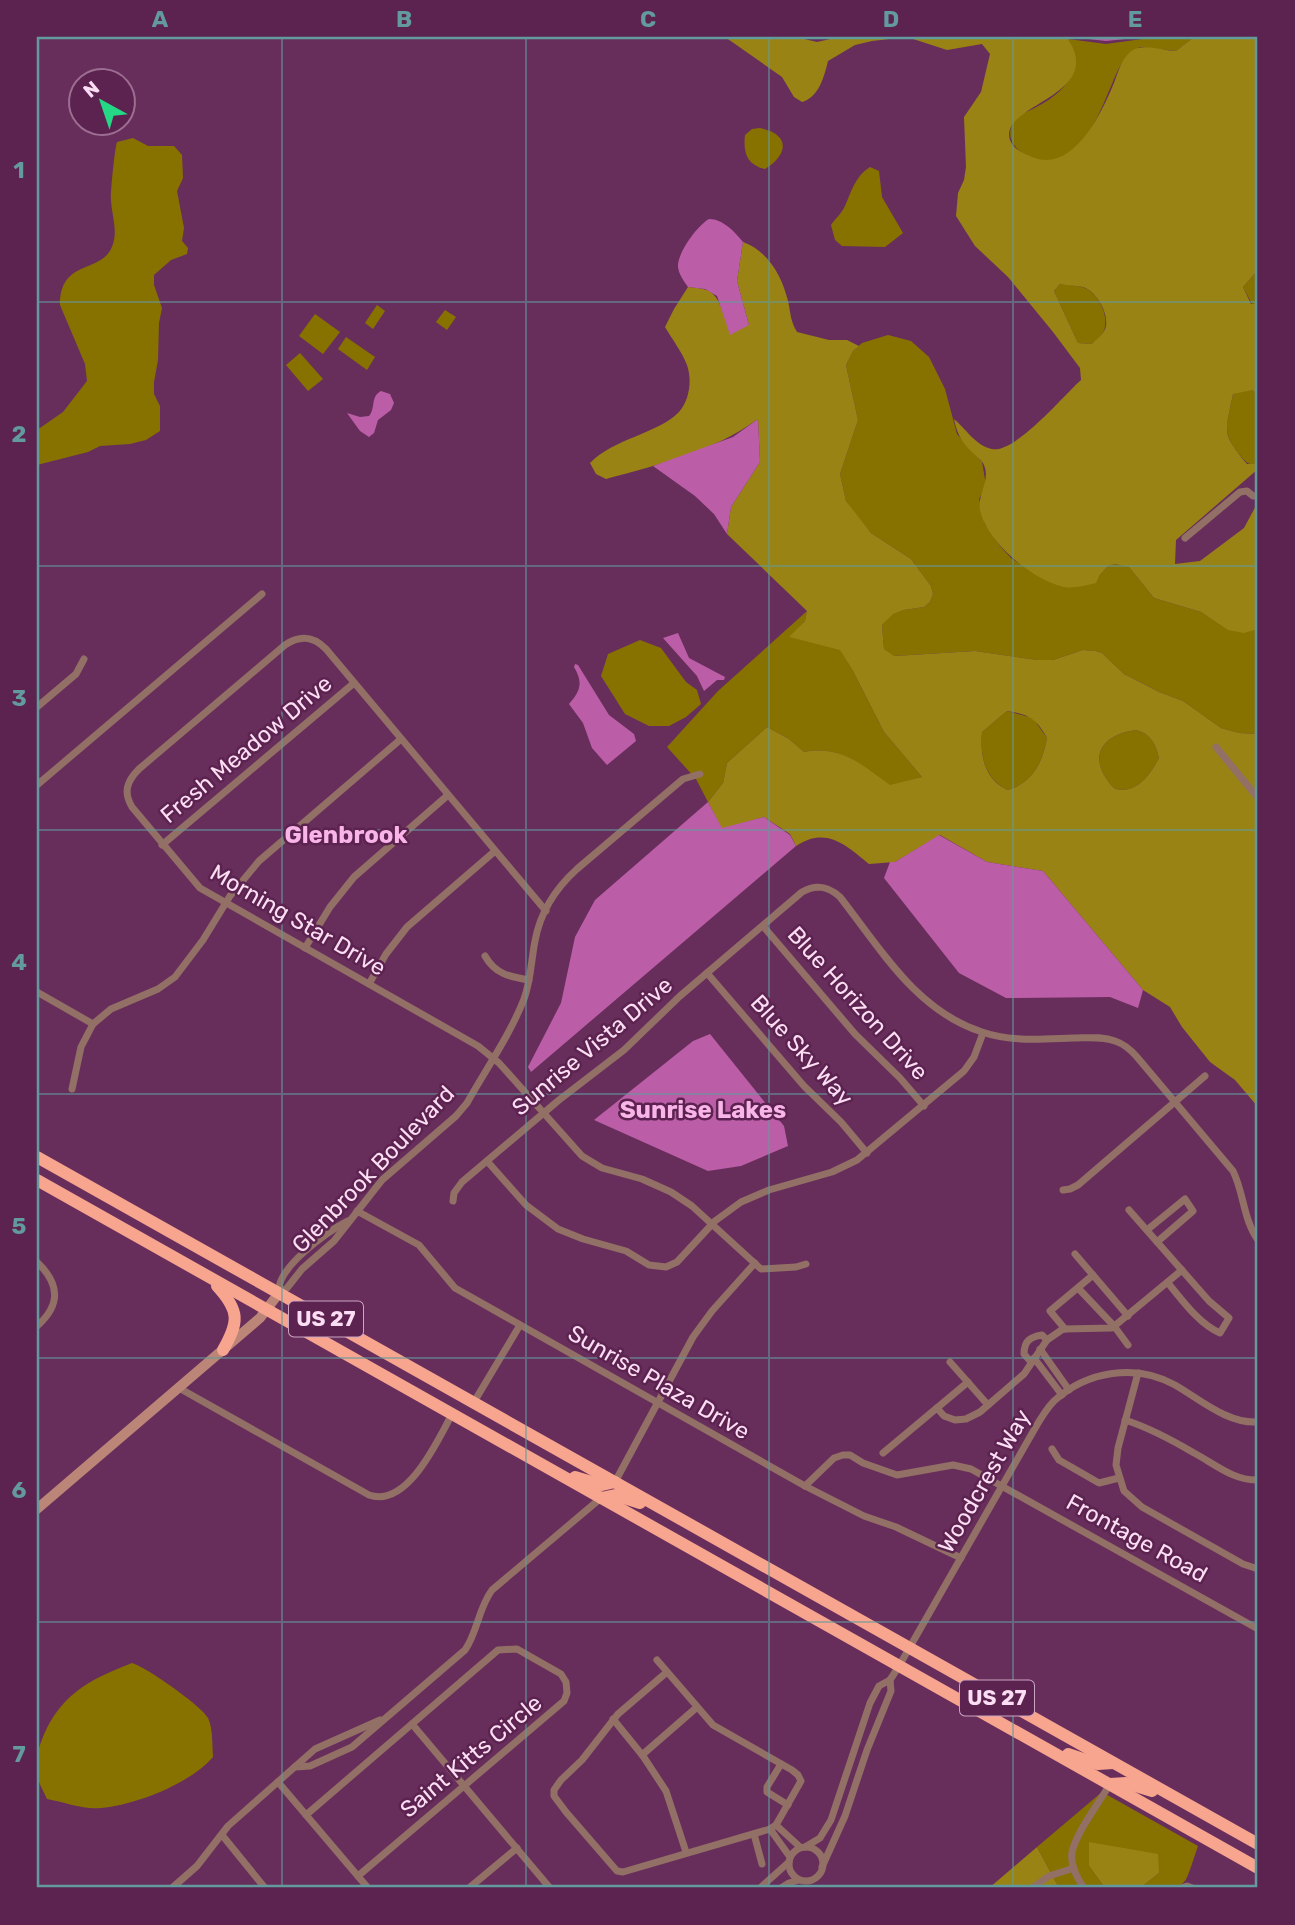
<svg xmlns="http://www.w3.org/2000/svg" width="1295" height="1925" viewBox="0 0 1295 1925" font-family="Rubik,sans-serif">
	<rect width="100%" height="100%" fill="#682e5b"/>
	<g fill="#877200">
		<path d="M1157,37H1194L1176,51L1140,47C1133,53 1122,61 1118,70C1106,95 1093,141 1065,155C1061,157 1056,160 1051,161C1029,163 998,143 1015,120C1021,113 1030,111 1038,106C1064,93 1086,68 1068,39L1106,44Z"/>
		<path d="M760,128C790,134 789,154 765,169C747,165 743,153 745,135L752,129Z"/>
		<path d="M133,138L148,146H174L182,155L183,178L177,191L184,228L182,241L188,248L187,254L171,260L154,275V285L162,308L159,323L158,360L154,382V394L160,406V431L146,440L130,444L100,446L88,452L37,465V430L63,412L87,381L85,364L60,305C60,260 99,273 111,249C119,233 112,217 111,201C110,194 115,147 117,142Z"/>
		<path d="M870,167L879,171L882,197L903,233L885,247L842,246L835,240L831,225C835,219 842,213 845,206C851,192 856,175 870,167Z"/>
		<polygon points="1258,270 1258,304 1252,304 1243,287"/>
		<path d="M1060,284C1067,285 1075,285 1082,287C1097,291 1108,313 1105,327C1104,334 1097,340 1092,344L1078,343L1054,291Z"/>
		<polygon points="377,305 385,311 373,329 365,323"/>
		<polygon points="445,310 456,317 447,330 436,322"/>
		<polygon points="315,314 340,332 323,354 299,336"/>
		<polygon points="888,335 911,341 929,357 945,389 957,434 982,462 986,485 979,499 985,524 1000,546 1012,559 1061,586 1099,576 1108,566 1115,564 1129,567 1154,598 1201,612 1229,630 1258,629 1258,734 1239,733 1221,728 1183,701 1159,692 1124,674 1102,653 1095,651 1083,650 1053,660 1037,660 975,651 893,656 884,649 882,625 892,614 904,610 924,607 930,602 933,594 931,586 911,559 871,533 852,510 846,501 840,474 858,420 846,365 853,351 862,343"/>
		<polygon points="346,337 375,357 367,370 338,349"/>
		<polygon points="300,353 323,379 308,391 286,365"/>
		<path d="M1244,390H1252L1258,394V464C1248,466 1246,462 1239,454C1220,431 1228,422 1233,394Z"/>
		<path d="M807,611L805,621L790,637L840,649L853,671L884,732L922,777L890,786C861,765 841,745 804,752L789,739L767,727L727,763L723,783L708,802L696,779L667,747L718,691Z"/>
		<polygon points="640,640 661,648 686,682 697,690 701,704 686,717 669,726 649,726 625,714 601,676 608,654"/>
		<path d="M1007,711L1033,718L1047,738C1043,762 1032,784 1007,790C984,777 980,756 982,732Z"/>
		<path d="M1136,730C1150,733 1156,744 1159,758C1150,775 1137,794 1115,789C1087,761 1098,735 1136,730Z"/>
		<path d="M132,1663C146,1667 202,1706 208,1718C213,1728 212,1745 213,1757C191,1783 136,1805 101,1808C84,1810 64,1802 47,1799C44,1792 40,1786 38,1779C34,1768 37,1753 41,1742C58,1696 88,1680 132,1663Z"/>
		<path d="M1102,1792L1198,1846C1182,1892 1190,1888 1140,1888L1159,1873L1089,1866L1105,1888H1059L1037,1847Z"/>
	</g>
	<g fill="#998315" fill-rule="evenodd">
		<path d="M725,37H796L817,42L839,37H1049L1068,39C1106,97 998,104 1010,140C1014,149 1022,153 1030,156C1070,175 1098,120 1111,90C1117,78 1119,62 1130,52C1142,42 1162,51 1176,51L1194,37H1258V270L1243,287L1251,304H1258V394L1252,390L1233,394C1225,434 1221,432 1247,464H1258V469L1176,540L1175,564L1200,561L1244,528L1258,502V629L1244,633L1228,630L1201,612L1154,598L1129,567L1115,564L1108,566L1099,576L1096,583C1086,585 1075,589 1064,587C1032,580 987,542 980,510C977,493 992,480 983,463C982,461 977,457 975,455C963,444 957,435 954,419C966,429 976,446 992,449C1015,454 1065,394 1081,380L1080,368L1053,332L1008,277L975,246L956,216L958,193L964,180L966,167L964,117L981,92L990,54L982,44L947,50L907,37L872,41L855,45L828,61C824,77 819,97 802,102L794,97L782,77ZM1060,284C1067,286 1076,285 1083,287C1097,292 1108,312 1106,326C1105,333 1097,339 1092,344L1078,343L1054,291Z"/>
		<path d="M743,242C768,251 782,276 788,301C791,314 790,320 797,332L829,340H847L859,346L853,351L846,365L858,420L840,474L846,501L871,533L911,559L931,586L933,594L930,602L924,607L904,610L893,614L882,625L884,649L894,656L975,651L1037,660H1053L1083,650L1095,651L1102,653L1124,674L1159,692L1183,701L1221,728L1239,733L1258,734V1107L1235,1080L1210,1062L1182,1027L1170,1007L1143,990L1043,871L987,862L940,835L895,862L869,864C846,845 826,826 796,846L790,834L764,817L722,829L708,802L723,783L727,763L767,727L789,739L804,752C841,745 861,764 890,785L922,777L884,732L853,671L840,650L789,637L805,621L807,611L727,534L731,507L760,462L758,419C714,451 658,465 606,479L596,474L590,463C613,439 659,433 679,412C690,400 692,379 687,365C682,352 672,339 665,327L674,309L688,287C711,289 715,291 723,312L749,325L737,281ZM1007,711C1028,714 1037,719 1047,738C1043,762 1032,784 1007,790C984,778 980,756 982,732ZM1136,730C1150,733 1156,744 1159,758C1150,775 1137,794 1115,789C1087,761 1098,735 1136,730Z"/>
		<polygon points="1089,1842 1158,1854 1159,1873 1140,1888 1105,1888 1089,1866"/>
		<polygon points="1037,1847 1059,1888 989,1888"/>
	</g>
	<g fill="#bc5ea7">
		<polygon points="1070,37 1145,37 1106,41"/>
		<path d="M709,219C723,219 735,232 743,242L737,281L749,325L730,335L717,296L705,289L688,287C684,281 679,275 678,267C677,253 698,225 709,219Z"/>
		<path d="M381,391L390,394L394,403L391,410L378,420L374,433L369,437L360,431L347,413L360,417L369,416C376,408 370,397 381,391Z"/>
		<polygon points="758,419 760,462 731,507 727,534 714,514 695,496 653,466 733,437"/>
		<polygon points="678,633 689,658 725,677 724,680 717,680 704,691 697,676 663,638"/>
		<path d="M575,664L578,665L609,715L634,734L636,741L607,765L592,748L583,723L569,704C581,691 583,682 574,667Z"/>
		<polygon points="708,802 722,828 764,817 790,835 796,846 531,1072 528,1067 561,1003 575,937 595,900"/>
		<polygon points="939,835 987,862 1043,871 1143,990 1138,1008 1110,997 1006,998 959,973 884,878 890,862 895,862"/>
		<polygon points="710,1034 784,1126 788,1146 741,1166 708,1171 594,1120 693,1041"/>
	</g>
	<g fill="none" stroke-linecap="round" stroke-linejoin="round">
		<g stroke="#927066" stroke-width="7">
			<polyline points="1185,538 1240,492 1247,491 1253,496 1258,496"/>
			<polyline points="37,707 76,674 84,659"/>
			<polyline points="1216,747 1258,798"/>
			<polyline points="37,785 262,594"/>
			<polyline points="162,845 354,683"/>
			<path d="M546,911L326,649C313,636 300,635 285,645L139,769C127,781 123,792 132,807L200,888L478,1046L499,1063L582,1156L602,1168L642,1179L671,1192L692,1206L761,1269L796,1267L806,1264"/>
			<polyline points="763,926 855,1034 900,1078 924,1106"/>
			<polyline points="305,948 330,907 354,877 448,795"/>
			<path d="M485,956C495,974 510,977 529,980"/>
			<polyline points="707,973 804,1086 841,1122 867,1153"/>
			<polyline points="369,984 386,954 407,927 495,851"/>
			<polyline points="37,992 93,1024"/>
			<polyline points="72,1089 81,1047 93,1024 111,1009 158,989 175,977 203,940 230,896 259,861 401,739"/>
			<polyline points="487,1161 526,1205 558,1229 583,1239 626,1251 649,1265 666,1267 677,1262 715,1221 741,1202 769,1190 832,1172 857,1160 964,1071 974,1057 983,1033"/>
			<polyline points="1063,1190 1070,1189 1078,1185 1205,1076"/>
			<path d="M453,1201L454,1193L462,1182L559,1100L624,1050L680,996L802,892C816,884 828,886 840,897C880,948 916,1011 982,1032C1011,1042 1042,1039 1073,1038C1087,1038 1102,1036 1115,1041C1124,1044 1131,1050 1137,1057L1233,1171C1244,1193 1243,1219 1258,1240"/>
			<path d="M1129,1210L1209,1301L1229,1318L1220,1333C1199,1324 1182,1300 1168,1283"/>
			<polyline points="357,1211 419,1245 455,1288 805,1486 864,1516 896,1527 961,1558"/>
			<polyline points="1147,1230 1185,1199 1193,1211 1157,1242"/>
			<polyline points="1075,1254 1128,1316"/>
			<path d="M37,1262C60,1284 61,1305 37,1326"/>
			<polyline points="1078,1288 1114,1326 1128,1345"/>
			<path d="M279,1292C276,1268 328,1231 348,1221"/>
			<path d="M279,1293L287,1288L302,1269L334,1241L382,1180L456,1116L467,1103C486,1069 510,1035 524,999C531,980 531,961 535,941C540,913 556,888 577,869L683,779L700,774"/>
			<polyline points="1065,1329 1050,1311 1093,1275"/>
			<polyline points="1040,1349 1069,1390"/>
			<polyline points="1034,1358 1062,1395"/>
			<polyline points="950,1362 988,1405"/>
			<path d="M1031,1362L1024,1354C1024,1341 1030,1337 1042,1335L1047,1340"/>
			<polyline points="1138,1373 1118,1448 1116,1465 1124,1491 1142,1507 1243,1564 1258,1569"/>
			<path d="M179,1388L369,1495C407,1508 437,1442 452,1414"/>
			<polyline points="474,1402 520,1325"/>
			<polyline points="937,1408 944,1416 955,1420 966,1419 980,1412 1024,1374 1047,1340 1063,1329 1112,1328 1182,1270"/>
			<path d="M1125,1420C1150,1428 1172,1440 1194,1453C1215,1464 1234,1481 1258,1480"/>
			<polyline points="1052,1449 1059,1460 1099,1483 1119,1478"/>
			<polyline points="883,1453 968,1382"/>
			<polyline points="615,1482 693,1337 712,1311 755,1263"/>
			<polyline points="805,1486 834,1458 843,1455 850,1455 863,1463 897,1475 953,1465 971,1469 1258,1629"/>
			<polyline points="657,1660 713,1725 792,1770 798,1775 801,1781 776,1825 770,1829 623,1872 617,1871 566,1812 554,1796 554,1790 561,1780 582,1760 618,1714 667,1672"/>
			<polyline points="613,1719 643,1756 666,1791 686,1852"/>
			<polyline points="412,1724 550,1888"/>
			<polyline points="642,1755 696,1708"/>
			<polyline points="781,1764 767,1787 767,1792 788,1805"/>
			<path d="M295,1767L310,1766L352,1747L465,1650C478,1631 478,1609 492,1590L601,1498"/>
			<polyline points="278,1782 368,1888"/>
			<polyline points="306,1815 498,1650 517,1649 561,1674 566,1682 567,1693 564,1701 358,1876"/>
			<polyline points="776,1825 800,1847"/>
			<polyline points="770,1829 790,1857"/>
			<polyline points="754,1834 762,1864"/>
			<polyline points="222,1835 265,1888"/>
			<path d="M805,1847L820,1838L831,1820L870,1703L879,1686L890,1680L899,1666L1030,1437C1037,1425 1044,1411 1054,1401C1087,1371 1136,1363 1175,1385C1201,1400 1228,1424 1258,1422"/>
			<circle cx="806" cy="1864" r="17"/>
			<polyline points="822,1867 845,1816 867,1750 891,1691 890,1680"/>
			<polyline points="172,1888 197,1866 228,1826 315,1749 380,1720"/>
			<polyline points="469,1888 517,1848"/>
			<polyline points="760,1888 789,1862"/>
			<polyline points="781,1888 789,1883 799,1880"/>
			<polyline points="1032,1888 1049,1876 1074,1868"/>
			<path d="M1084,1888C1077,1878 1070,1865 1072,1852C1077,1831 1099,1803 1110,1784"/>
			<polyline points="1181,1888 1187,1886 1192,1888"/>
		</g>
		<polyline stroke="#bb8677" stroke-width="10" points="37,1509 260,1318 279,1293"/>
		<g stroke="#f7a58e" stroke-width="12">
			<polyline points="37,1157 1258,1844"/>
			<polyline points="37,1180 1258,1868"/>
			<path d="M217,1286C240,1311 239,1322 223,1350"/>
			<polyline points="575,1477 602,1485 615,1482"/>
			<polyline points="601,1498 615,1495 640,1503"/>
			<polyline points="1068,1754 1098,1764 1113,1763"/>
			<polyline points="1110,1784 1126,1783 1152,1791"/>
		</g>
	</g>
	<path fill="none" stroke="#629a9d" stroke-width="2" stroke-opacity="0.55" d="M282,37V1888M526,37V1888M769,37V1888M1013,37V1888M37,302H1258M37,566H1258M37,830H1258M37,1094H1258M37,1358H1258M37,1622H1258"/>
	<g text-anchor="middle" stroke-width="5" stroke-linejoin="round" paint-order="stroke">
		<g fill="#5c2350" stroke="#cba6c2" stroke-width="2">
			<rect x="289" y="1301.5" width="74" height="35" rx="5"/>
			<rect x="960" y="1680.5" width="74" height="35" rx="5"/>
		</g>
		<g font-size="21" font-weight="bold" fill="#fbdef3">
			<text x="326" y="1326">US 27</text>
			<text x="997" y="1705">US 27</text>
		</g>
		<g font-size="23" fill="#fbdef3" stroke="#5c2350">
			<text transform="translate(246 749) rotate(-40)" y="8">Fresh Meadow Drive</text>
			<text transform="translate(298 920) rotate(30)" y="8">Morning Star Drive</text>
			<text transform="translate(858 1003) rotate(48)" y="8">Blue Horizon Drive</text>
			<text transform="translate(592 1046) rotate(-40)" y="8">Sunrise Vista Drive</text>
			<text transform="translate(802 1050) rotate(48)" y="8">Blue Sky Way</text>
			<text transform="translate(373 1169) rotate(-46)" y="8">Glenbrook Boulevard</text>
			<text transform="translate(659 1382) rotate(30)" y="8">Sunrise Plaza Drive</text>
			<text transform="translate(984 1481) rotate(-60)" y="8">Woodcrest Way</text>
			<text transform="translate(1137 1538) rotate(29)" y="8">Frontage Road</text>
			<text transform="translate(471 1756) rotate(-40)" y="8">Saint Kitts Circle</text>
		</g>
		<g font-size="24" font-weight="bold" fill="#fab5e8" stroke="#5c2350">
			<text x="346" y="843">Glenbrook</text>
			<text x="703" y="1118">Sunrise Lakes</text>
		</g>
	</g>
	<rect width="1295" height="1925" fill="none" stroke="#5c2350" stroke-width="77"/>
	<g transform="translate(102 102) rotate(320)"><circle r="33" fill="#5c2350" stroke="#9c6e91" stroke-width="2"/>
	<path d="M0-5L12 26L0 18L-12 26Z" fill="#25d886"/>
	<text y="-10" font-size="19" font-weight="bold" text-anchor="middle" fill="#fbdef3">N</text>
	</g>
	<rect x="38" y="38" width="1218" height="1848" fill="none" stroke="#629a9d" stroke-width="2.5"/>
	<g font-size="23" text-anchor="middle" font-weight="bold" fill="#629a9d">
		<text x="160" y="27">A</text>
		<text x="404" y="27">B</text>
		<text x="648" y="27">C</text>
		<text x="891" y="27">D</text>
		<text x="1135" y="27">E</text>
		<text x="19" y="178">1</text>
		<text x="19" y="442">2</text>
		<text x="19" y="706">3</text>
		<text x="19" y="970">4</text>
		<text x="19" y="1234">5</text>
		<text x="19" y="1498">6</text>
		<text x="19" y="1762">7</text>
	</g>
</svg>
